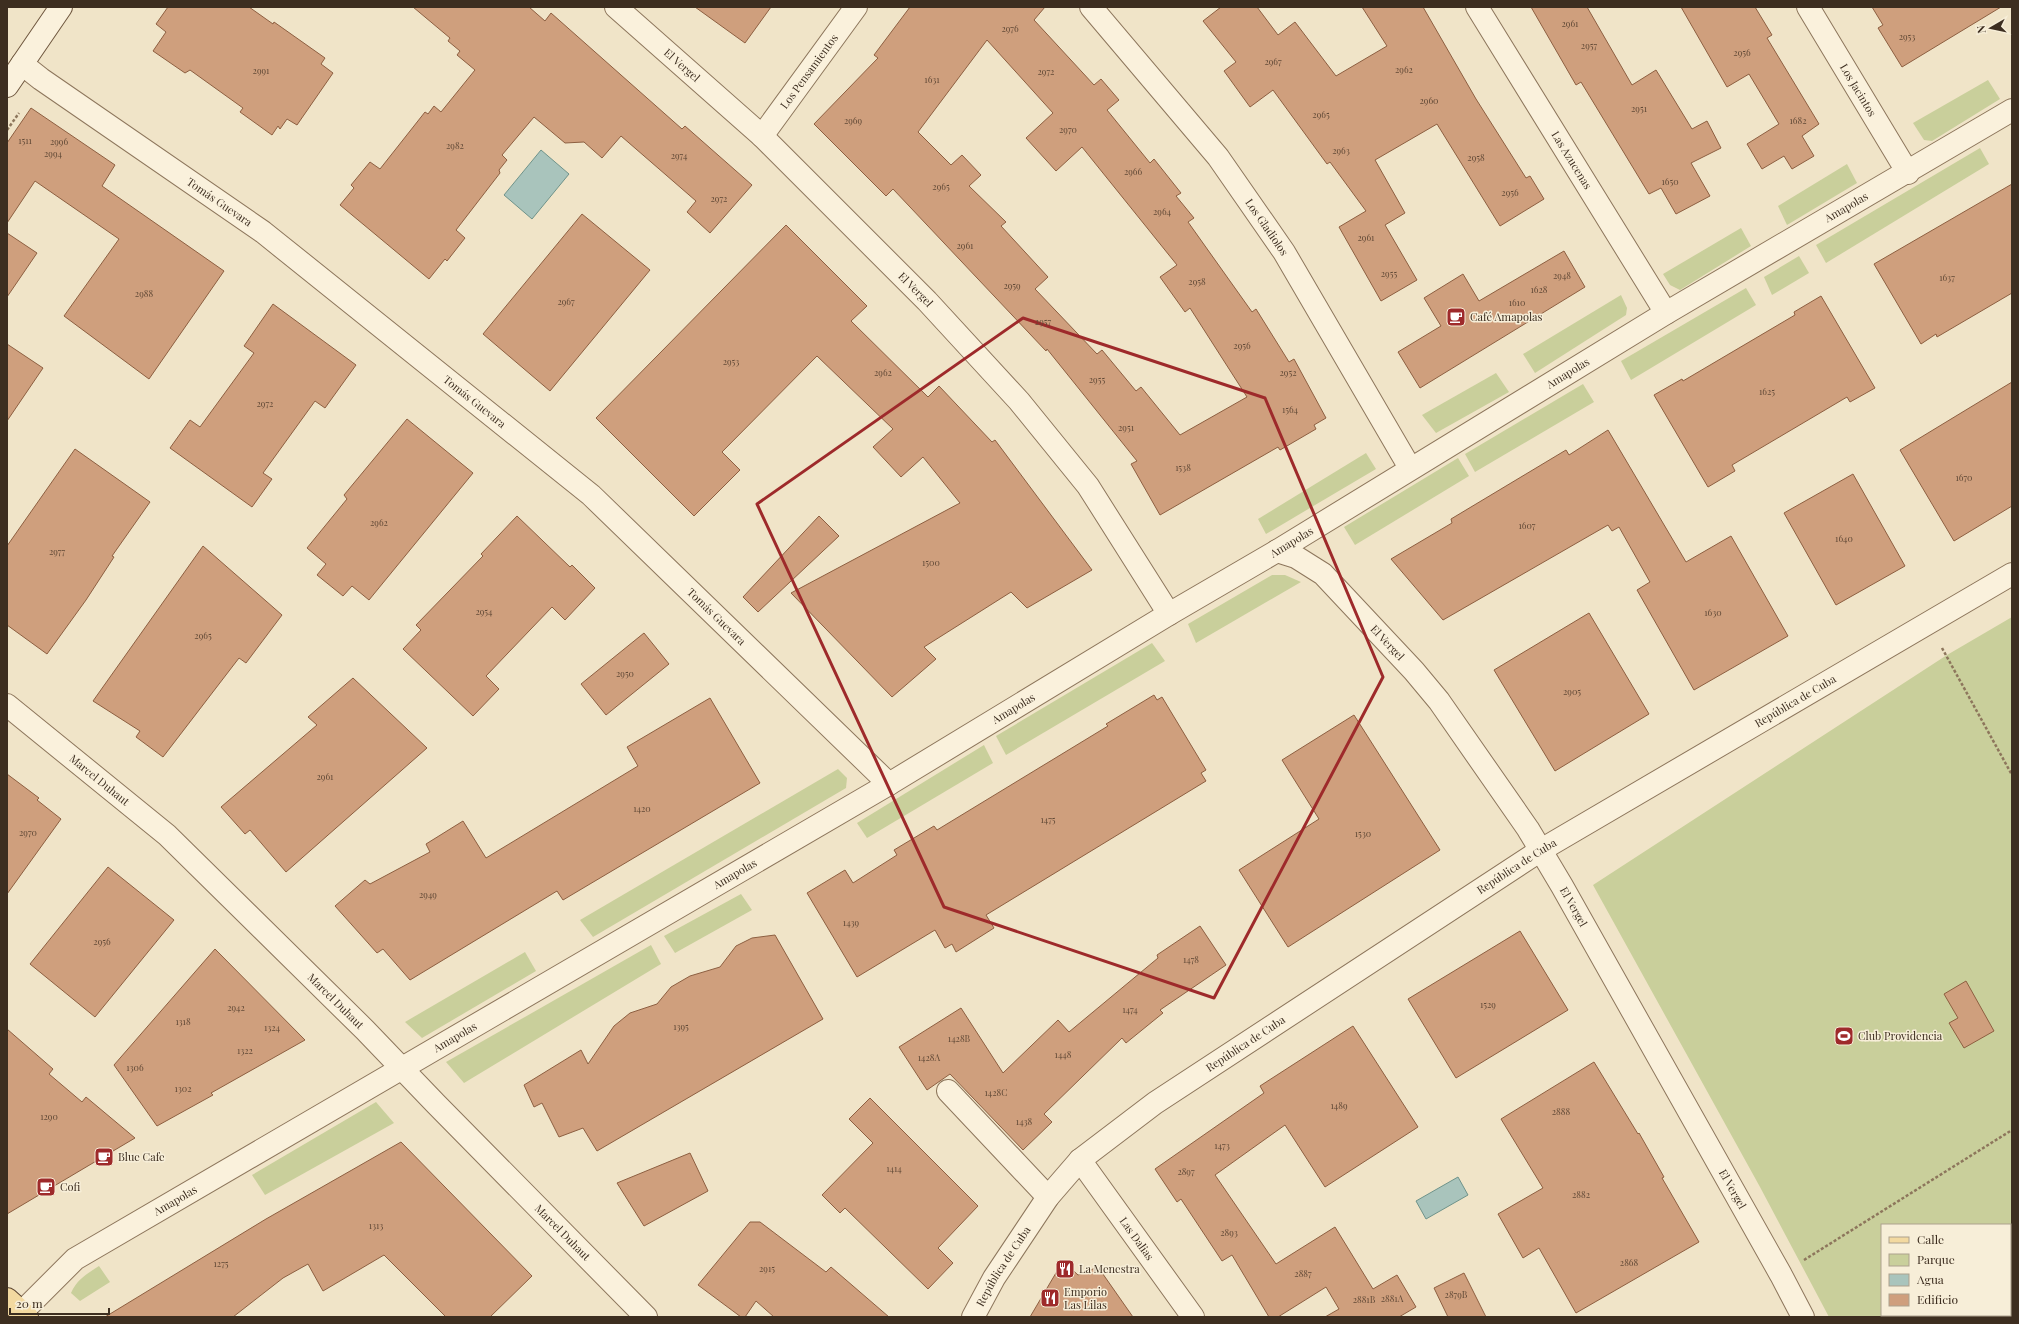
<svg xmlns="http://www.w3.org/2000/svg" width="2019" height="1324" viewBox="0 0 2019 1324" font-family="'Playfair Display',serif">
	<rect width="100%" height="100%" fill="#f0e4c8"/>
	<g fill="#c9cf9b" fill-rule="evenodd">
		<polygon points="1988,80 2000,99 1932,141 1924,140 1913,123"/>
		<polygon points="1980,148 1989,164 1826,263 1816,245"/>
		<polygon points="1847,164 1857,183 1787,225 1778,206"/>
		<polygon points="1741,228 1751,246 1680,290 1670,285 1663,274"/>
		<polygon points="1799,256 1809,273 1772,295 1764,277"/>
		<polygon points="1746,288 1756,305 1631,380 1621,361"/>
		<polygon points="1621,295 1627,308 1626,315 1535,373 1523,354"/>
		<polygon points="1496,373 1509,392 1436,433 1422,415"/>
		<polygon points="1583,384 1594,402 1475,472 1465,454"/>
		<polygon points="1366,453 1376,469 1266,534 1258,519"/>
		<polygon points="1458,458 1469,476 1355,545 1344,527"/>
		<polygon points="1272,575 1285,575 1301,582 1196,643 1188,624"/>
		<path d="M2012,617V1317H1829L1760,1187L1593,885L1947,655ZM1882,1225H2010V1315H1882Z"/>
		<polygon points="1152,643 1165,661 1006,755 996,736"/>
		<polygon points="984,745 993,763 867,838 857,823"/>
		<polygon points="838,769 847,778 846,788 593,937 580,920"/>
		<polygon points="741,894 752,910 675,953 664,936"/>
		<polygon points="651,945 661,964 464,1083 446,1062"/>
		<polygon points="525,952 536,971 422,1038 405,1022"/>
		<polygon points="376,1102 394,1123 265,1195 252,1175"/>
		<path d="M99,1266L110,1282L80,1301L71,1293C77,1279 87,1274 99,1266Z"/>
	</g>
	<g fill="#a9c4bc" stroke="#6f938a">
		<polygon points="541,150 569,174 532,219 504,195"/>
		<polygon points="1458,1177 1468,1195 1426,1219 1416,1201"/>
	</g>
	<g fill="#cf9f7d" stroke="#8d5f41" fill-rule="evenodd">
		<polygon points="168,7 249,7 273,24 274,22 325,58 321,64 333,73 297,125 287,119 280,129 278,126 272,135 240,112 243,108 190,70 185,73 153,51 166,32 156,24"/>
		<polygon points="413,7 529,7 545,21 551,13 682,129 685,126 752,185 710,233 687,212 696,201 621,136 602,158 584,142 565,143 534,117 502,155 507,160 499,170 500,173 456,230 465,238 447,261 445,259 429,279 340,205 354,188 351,185 370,162 380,169 425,112 428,114 434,106 441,112 475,70 457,55 460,51 448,41 450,38"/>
		<polygon points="695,7 771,7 745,43"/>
		<path d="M910,7H1045L1034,20L1094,85L1101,79L1119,100L1107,110L1150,163L1154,159L1181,193L1176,196L1194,218L1188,222L1252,312L1256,309L1289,362L1294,359L1326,418L1314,425L1316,429L1280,450L1278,447L1160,515L1131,464L1137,461L1047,349L1046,351L893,189L886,196L814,124L878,58L874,55ZM987,40L1053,113L1026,138L1056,171L1082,147L1177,265L1160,277L1185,312L1190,308L1247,397L1180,435L1141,387L1136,391L1102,350L1097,354L1035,289L1048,277L1001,226L1006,222L969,186L981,175L962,155L951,165L918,132Z"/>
		<polygon points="1221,7 1257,7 1278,35 1295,22 1336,76 1387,46 1362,7 1423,7 1476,99 1526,178 1530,176 1544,199 1500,226 1437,124 1375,160 1405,213 1385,225 1417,280 1381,301 1339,227 1366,211 1330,162 1327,164 1273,90 1250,107 1224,71 1236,62 1203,21"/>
		<polygon points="1531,7 1587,7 1632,85 1656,70 1692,129 1707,121 1721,148 1691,163 1710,196 1676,214 1661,188 1649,194 1581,82 1576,85"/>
		<polygon points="1681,7 1755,7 1772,35 1767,38 1819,124 1802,136 1814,156 1792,169 1784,156 1762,169 1747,144 1779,124 1749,74 1727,87"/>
		<polygon points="1872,7 2001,7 1902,67 1878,28 1883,25"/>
		<polygon points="31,108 115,165 102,186 224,271 149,379 64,316 119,239 35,181 7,223 7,143"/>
		<polygon points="2012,184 2012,293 1937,337 1936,334 1921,344 1874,264"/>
		<polygon points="582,214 650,270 550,391 483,334"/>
		<polygon points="786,225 867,306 851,321 928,397 939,386 992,442 995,440 1092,570 1027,608 1011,592 924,647 936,659 892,697 791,593 960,503 923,457 901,477 873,447 893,429 817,356 722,452 740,470 694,516 596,418"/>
		<polygon points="7,233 37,253 7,297"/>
		<polygon points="1564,251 1585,287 1420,388 1398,352 1441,326 1424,298 1463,274 1479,301"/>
		<polygon points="1821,296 1875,388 1850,402 1847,397 1732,465 1735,471 1708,487 1654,395 1682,379 1683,381 1795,315 1794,312"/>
		<polygon points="273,304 356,365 325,408 315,401 263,473 272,479 252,507 170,448 190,420 200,427 254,353 244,346"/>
		<polygon points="7,344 43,368 7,421"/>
		<polygon points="2012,382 2012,506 1954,541 1900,450"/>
		<polygon points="407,419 473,473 369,600 352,586 343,596 317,575 326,564 307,548 347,499 344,495"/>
		<polygon points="1608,430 1686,562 1731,536 1788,636 1694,690 1637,590 1650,582 1619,527 1612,531 1608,525 1443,620 1391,559 1452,523 1451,519 1566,450 1569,455"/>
		<polygon points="75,449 150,502 112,556 114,557 86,600 47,654 7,625 7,546"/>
		<polygon points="1853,474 1905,566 1836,605 1784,513"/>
		<polygon points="517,516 570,567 572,565 595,588 565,620 552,607 486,676 499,689 473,716 403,649 421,630 416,625 483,556 481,554"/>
		<polygon points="819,516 839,536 758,612 743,597"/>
		<polygon points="203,546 282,615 246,663 239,658 163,757 136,737 140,731 93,701"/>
		<polygon points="1589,613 1649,714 1555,771 1494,670"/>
		<polygon points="644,633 669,664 606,715 581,684"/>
		<polygon points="353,678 427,748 286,872 250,830 245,834 221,807 317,725 308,717"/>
		<polygon points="1154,695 1157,700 1162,697 1206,770 1201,773 1206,781 986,915 994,928 956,952 952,944 945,948 935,930 857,977 807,893 845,870 853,883 897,855 894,850 934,826 937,830 1108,726 1106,724"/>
		<polygon points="710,698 760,783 563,900 557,891 410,980 383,949 377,953 335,906 365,880 370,884 430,852 426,844 463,821 486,858 638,766 627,747"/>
		<polygon points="1354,715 1440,850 1288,947 1239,870 1319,819 1282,760"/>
		<polygon points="7,774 39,798 37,800 61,819 7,894"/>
		<polygon points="108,867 174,920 95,1017 30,964"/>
		<polygon points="1200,926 1226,965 1160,1010 1163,1013 1126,1043 1122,1038 1044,1114 1052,1122 1023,1150 950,1074 927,1090 899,1047 961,1008 1003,1073 1058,1020 1069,1032 1158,958 1157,955"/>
		<polygon points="1520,931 1568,1010 1456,1078 1408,999"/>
		<polygon points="775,935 823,1019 597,1151 583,1128 559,1137 542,1103 534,1107 524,1085 581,1050 588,1064 614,1026 630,1013 657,1004 671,987 690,976 720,967 736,946 752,938"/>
		<polygon points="215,949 305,1040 211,1093 213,1095 157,1126 114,1065"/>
		<polygon points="1966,981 1994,1031 1964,1048 1949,1023 1958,1018 1944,994"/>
		<polygon points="1353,1026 1418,1127 1325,1187 1285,1125 1215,1175 1276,1264 1335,1227 1373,1289 1397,1275 1416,1307 1399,1317 1325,1317 1339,1309 1326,1287 1278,1317 1269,1317 1232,1255 1222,1261 1181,1199 1177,1202 1155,1169 1264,1093 1260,1086"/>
		<polygon points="7,1029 53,1069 49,1074 82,1102 86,1097 135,1138 7,1214"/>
		<polygon points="1594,1062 1638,1134 1639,1133 1664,1177 1662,1178 1699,1242 1576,1313 1539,1248 1523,1258 1498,1214 1543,1188 1501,1119"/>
		<polygon points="870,1098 978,1206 938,1248 953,1263 928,1289 845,1208 840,1213 822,1195 873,1143 849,1119"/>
		<polygon points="401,1142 532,1276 490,1317 446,1317 384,1255 323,1291 308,1264 283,1278 233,1317 105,1317 266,1219"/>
		<polygon points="690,1153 708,1191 644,1226 617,1183"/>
		<polygon points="750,1222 760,1222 826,1272 831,1267 889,1317 774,1317 756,1301 745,1317 741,1317 698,1285"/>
		<polygon points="1063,1261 1078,1275 1098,1267 1133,1317 1030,1317"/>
		<polygon points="1464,1273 1486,1317 1448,1317 1434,1288"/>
	</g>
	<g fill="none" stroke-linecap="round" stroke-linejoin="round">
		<g stroke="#8d765c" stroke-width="24">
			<g id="minor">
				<path id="s1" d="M616,7L762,136L927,301L1019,401L1088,486L1169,614"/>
				<path id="s2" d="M1091,7L1218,157L1284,252L1410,468"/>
				<path id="s3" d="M1477,7L1666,313"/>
				<path id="s4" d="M1808,7L1908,173"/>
				<path id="s5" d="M22,64L41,79L263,232L591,495L889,784"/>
				<path id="s6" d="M762,136L856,7"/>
				<path id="s7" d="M1277,551L1296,557L1323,574L1414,671L1439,701L1528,829L1562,886L1781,1275L1803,1317"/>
				<path id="s8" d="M7,705L167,835L365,1030L436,1104L646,1317"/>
				<polyline points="948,1091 1048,1197"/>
				<path id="s9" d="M1080,1160L1193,1317"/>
				<path id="s10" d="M973,1317L994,1278L1048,1197L1080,1160L1155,1103L1541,850L2012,574"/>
			</g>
		</g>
		<g stroke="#8d765c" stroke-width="24">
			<g id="tertiary">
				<path id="s11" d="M22,1312L75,1259L889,784L1169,614L1277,551L1666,313L2012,110"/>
			</g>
		</g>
		<g stroke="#6f573f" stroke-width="24">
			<polyline id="secondary" points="7,86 61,7"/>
		</g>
		<g stroke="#5b4430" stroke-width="24">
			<polyline id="primary" points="7,1299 27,1317"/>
		</g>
		<g stroke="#8d765c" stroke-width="2.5" stroke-dasharray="3 2" stroke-linecap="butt">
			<polyline points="7,130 19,113"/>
			<polyline points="1942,648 2012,775"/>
			<polyline points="1804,1260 2012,1130"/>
		</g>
		<use href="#minor" stroke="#faf1dc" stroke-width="22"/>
		<use href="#tertiary" stroke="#faf1dc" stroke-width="22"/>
		<use href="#secondary" stroke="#faf1dc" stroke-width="22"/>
		<use href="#primary" stroke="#f3d9a0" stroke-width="22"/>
	</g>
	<path fill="none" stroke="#9e2a2b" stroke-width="3" stroke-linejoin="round" d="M1023,318L1265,398L1383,677L1214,998L944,907L757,504Z"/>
	<defs>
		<g id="cafe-square" transform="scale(1)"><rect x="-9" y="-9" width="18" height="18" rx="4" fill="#9e2a2b" stroke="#f7eed8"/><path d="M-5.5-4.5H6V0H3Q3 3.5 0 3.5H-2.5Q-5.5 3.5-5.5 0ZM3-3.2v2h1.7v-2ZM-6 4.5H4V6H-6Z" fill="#fff"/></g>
		<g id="stadium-square" transform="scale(1)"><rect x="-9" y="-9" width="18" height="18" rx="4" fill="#9e2a2b" stroke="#f7eed8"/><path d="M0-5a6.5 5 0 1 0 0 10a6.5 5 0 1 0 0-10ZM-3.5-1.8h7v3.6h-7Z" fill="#fff"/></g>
		<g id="restaurant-square" transform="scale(1)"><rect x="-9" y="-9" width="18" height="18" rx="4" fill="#9e2a2b" stroke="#f7eed8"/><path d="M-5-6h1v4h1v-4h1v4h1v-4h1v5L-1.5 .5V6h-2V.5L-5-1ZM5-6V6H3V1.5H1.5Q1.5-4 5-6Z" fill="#fff"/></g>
	</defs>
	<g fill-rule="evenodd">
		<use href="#cafe-square" x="1456" y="317"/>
		<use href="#stadium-square" x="1844" y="1036"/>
		<use href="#cafe-square" x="104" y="1157"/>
		<use href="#cafe-square" x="46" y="1187"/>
		<use href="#restaurant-square" x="1065" y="1269"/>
		<use href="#restaurant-square" x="1050" y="1298"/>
	</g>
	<g text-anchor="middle" stroke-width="3" stroke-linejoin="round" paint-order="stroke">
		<g font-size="9" fill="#624a37">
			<text x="1570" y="27">2961</text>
			<text x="1010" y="32">2976</text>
			<text x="1907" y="40">2953</text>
			<text x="1589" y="49">2957</text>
			<text x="1742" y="56">2956</text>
			<text x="1273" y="65">2967</text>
			<text x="1404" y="73">2962</text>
			<text x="261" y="74">2991</text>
			<text x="1046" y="75">2972</text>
			<text x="932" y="83">1631</text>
			<text x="1429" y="104">2960</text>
			<text x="1639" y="112">2951</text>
			<text x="1321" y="118">2965</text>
			<text x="853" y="124">2969</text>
			<text x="1798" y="124">1682</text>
			<text x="1068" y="133">2970</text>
			<text x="25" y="144">1511</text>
			<text x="59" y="145">2996</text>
			<text x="455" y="149">2982</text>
			<text x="1341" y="154">2963</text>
			<text x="53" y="157">2994</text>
			<text x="679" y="159">2974</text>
			<text x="1476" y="161">2958</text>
			<text x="1133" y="175">2966</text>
			<text x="1670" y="185">1650</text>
			<text x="941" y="190">2965</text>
			<text x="1510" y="196">2956</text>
			<text x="719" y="202">2972</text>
			<text x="1162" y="215">2964</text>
			<text x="1366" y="241">2961</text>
			<text x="965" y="249">2961</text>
			<text x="1389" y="277">2955</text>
			<text x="1562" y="279">2948</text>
			<text x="1947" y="281">1637</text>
			<text x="1197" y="285">2958</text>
			<text x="1012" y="289">2959</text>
			<text x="1539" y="293">1628</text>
			<text x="144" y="297">2988</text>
			<text x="566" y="305">2967</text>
			<text x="1517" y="306">1610</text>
			<text x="1043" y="325">2957</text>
			<text x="1242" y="349">2956</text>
			<text x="731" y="365">2953</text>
			<text x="883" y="376">2962</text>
			<text x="1288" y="376">2952</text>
			<text x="1097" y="383">2955</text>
			<text x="1767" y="395">1625</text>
			<text x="265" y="407">2972</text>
			<text x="1290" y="413">1564</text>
			<text x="1126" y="431">2951</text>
			<text x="1183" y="471">1538</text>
			<text x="1964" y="481">1670</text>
			<text x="379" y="526">2962</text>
			<text x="1527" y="529">1607</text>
			<text x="1844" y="542">1640</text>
			<text x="57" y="555">2977</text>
			<text x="931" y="566">1500</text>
			<text x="484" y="615">2954</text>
			<text x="1713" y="616">1630</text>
			<text x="203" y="639">2965</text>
			<text x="625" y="677">2950</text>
			<text x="1572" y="695">2905</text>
			<text x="325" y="780">2961</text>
			<text x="642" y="812">1420</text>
			<text x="1048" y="823">1475</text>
			<text x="28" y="836">2970</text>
			<text x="1363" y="837">1530</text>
			<text x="428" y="898">2949</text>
			<text x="851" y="926">1439</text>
			<text x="102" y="945">2956</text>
			<text x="1191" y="963">1478</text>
			<text x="1488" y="1008">1529</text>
			<text x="236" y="1011">2942</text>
			<text x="1130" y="1013">1474</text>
			<text x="183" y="1025">1318</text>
			<text x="681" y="1030">1395</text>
			<text x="272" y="1031">1324</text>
			<text x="959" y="1042">1428B</text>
			<text x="245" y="1054">1322</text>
			<text x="1063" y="1058">1448</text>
			<text x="929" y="1061">1428A</text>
			<text x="135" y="1071">1306</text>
			<text x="183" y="1092">1302</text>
			<text x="996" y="1096">1428C</text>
			<text x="1339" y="1109">1489</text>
			<text x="1561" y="1115">2888</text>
			<text x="49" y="1120">1290</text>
			<text x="1024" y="1125">1438</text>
			<text x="1222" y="1149">1473</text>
			<text x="894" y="1172">1414</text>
			<text x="1186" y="1175">2897</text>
			<text x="1581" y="1198">2882</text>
			<text x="376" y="1229">1313</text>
			<text x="1229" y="1236">2893</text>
			<text x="1629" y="1266">2868</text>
			<text x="221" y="1267">1275</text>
			<text x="767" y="1272">2915</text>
			<text x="1303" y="1277">2887</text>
			<text x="1456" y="1298">2879B</text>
			<text x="1392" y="1302">2881A</text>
			<text x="1364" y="1303">2881B</text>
		</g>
		<g font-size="11" fill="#3d2e20" stroke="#f7eed8">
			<text dy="4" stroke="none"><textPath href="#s1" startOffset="88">El Vergel</textPath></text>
			<text dy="4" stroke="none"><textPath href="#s6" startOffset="80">Los Pensamientos</textPath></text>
			<text dy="4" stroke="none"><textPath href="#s4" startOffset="97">Los Jacintos</textPath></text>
			<text dy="4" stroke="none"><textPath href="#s3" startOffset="180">Las Azucenas</textPath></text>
			<text dy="4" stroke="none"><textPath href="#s5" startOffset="241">Tomás Guevara</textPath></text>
			<text dy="4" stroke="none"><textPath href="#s11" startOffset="2135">Amapolas</textPath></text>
			<text dy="4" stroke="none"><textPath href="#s2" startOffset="282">Los Gladiolos</textPath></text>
			<text dy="4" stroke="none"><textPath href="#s1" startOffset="412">El Vergel</textPath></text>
			<text dy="4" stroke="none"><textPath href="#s11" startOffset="1811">Amapolas</textPath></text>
			<text dy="4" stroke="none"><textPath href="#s5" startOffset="565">Tomás Guevara</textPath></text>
			<text dy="4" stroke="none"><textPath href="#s11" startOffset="1487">Amapolas</textPath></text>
			<text dy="4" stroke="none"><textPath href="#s5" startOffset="889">Tomás Guevara</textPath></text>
			<text dy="4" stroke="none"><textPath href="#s7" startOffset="146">El Vergel</textPath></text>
			<text dy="4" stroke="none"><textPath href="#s10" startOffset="1041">República de Cuba</textPath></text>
			<text dy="4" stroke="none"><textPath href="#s11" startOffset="1163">Amapolas</textPath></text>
			<text dy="4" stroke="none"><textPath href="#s8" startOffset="119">Marcel Duhaut</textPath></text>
			<text dy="4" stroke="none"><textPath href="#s10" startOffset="717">República de Cuba</textPath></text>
			<text dy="4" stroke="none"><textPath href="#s11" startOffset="839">Amapolas</textPath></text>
			<text dy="4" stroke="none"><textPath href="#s7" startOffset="470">El Vergel</textPath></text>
			<text dy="4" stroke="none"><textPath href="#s8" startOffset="443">Marcel Duhaut</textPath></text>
			<text dy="4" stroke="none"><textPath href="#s11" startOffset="515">Amapolas</textPath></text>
			<text dy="4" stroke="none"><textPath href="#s10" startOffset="393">República de Cuba</textPath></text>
			<text dy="4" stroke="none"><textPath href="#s7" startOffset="794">El Vergel</textPath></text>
			<text dy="4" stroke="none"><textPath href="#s11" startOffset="191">Amapolas</textPath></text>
			<text dy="4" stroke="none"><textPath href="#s8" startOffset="767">Marcel Duhaut</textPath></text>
			<text dy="4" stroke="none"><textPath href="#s9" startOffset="97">Las Dalias</textPath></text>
			<text dy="4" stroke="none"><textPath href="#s10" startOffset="59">República de Cuba</textPath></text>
		</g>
		<g font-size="11" fill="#3d2e20" stroke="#f7eed8" text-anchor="start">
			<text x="1470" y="321">Café Amapolas</text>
			<text x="1858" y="1040">Club Providencia</text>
			<text x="118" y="1161">Blue Cafe</text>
			<text x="60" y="1191">Cofi</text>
			<text x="1079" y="1273">La Menestra</text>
			<text x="1064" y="1296">Emporio<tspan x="1064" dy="13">Las Lilas</tspan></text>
		</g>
	</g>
	<rect width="2019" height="1324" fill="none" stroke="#3d2e20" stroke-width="16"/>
	<rect x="1881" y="1224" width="130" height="92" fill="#f7eed8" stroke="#ada18e"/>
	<rect x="1889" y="1237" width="20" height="6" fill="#f3d9a0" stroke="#ada18e"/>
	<text x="1917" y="1244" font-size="12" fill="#3d2e20">Calle</text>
	<rect x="1889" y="1254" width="20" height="12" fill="#c9cf9b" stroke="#ada18e"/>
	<text x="1917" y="1264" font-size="12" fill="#3d2e20">Parque</text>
	<rect x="1889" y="1274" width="20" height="12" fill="#a9c4bc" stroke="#ada18e"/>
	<text x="1917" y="1284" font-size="12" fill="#3d2e20">Agua</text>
	<rect x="1889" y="1294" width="20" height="12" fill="#cf9f7d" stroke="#ada18e"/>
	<text x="1917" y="1304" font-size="12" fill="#3d2e20">Edificio</text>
	<g transform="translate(1991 28) rotate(261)" stroke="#f7eed8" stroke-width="3" paint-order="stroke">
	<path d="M0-3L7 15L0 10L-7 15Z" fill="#3d2e20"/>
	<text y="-6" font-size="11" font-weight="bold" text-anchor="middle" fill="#3d2e20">N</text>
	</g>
	<path d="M10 1308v6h99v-6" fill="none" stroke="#3d2e20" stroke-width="2"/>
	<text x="16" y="1308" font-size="12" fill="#3d2e20" stroke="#f7eed8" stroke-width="3" paint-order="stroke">20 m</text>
</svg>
